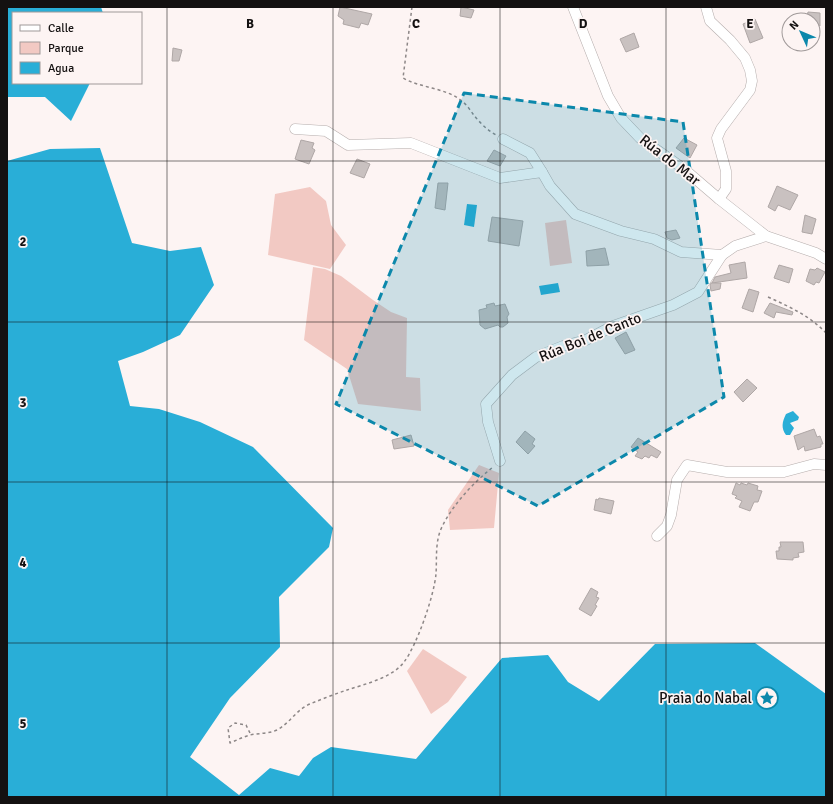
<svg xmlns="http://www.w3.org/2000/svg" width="833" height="804" viewBox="0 0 833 804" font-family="Signika,sans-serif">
	<rect width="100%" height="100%" fill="#fdf4f3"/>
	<g fill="#f2c9c3">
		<polygon points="310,187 326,201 331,225 346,245 330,269 268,255 275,194"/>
		<polygon points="566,220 572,263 550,266 545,223"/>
		<polygon points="313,267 325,269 341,276 373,300 391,312 407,318 406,377 420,378 421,411 358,404 347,369 304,340"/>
		<polygon points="479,465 499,473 494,528 450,530 448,510"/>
		<polygon points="423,649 467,677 448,702 431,714 407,671"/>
	</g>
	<g fill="#29aed7">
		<polygon points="7,7 101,7 103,13 13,13 13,83 90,83 71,121 45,97 7,97"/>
		<polygon points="100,148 132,243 170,251 201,247 214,285 180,335 143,352 118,361 130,406 159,409 200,422 253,447 333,528 329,547 279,597 280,647 230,698 190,757 239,795 270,768 299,776 313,758 331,747 416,759 502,658 548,655 568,682 599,701 655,644 755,643 826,694 826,797 7,797 7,161 50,149"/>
		<polygon points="467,204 477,205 474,227 464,225"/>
		<polygon points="558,283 560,292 541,295 539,286"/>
		<path d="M793,411L799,417L798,420L790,423L794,428L790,435H786C781,428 782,422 786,414Z"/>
	</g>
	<g fill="#c9c1c0" stroke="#afa7a6">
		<polygon points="340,7 372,14 368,25 361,23 359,28 343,24 344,20 338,16"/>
		<polygon points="461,7 474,10 471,18 460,16"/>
		<polygon points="808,12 820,13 820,26 813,25 813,20 806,20"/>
		<polygon points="755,19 763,38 750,43 743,24"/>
		<polygon points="634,33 639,47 626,52 620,39"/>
		<polygon points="173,48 182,50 179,61 172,61"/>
		<polygon points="684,138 697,145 690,158 676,148"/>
		<polygon points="301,140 314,143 312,148 315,150 309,164 295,159"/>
		<polygon points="494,150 506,156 500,166 487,161"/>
		<polygon points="357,159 370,164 364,178 350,173"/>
		<polygon points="438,183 448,183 445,210 435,208"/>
		<polygon points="777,186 798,195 790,210 778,205 775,211 768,207"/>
		<polygon points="805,215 816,219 812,234 802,232"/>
		<polygon points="492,217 523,221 519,246 488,241"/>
		<polygon points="676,230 680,238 672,240 667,238 665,232"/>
		<polygon points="605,248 609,265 587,266 586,251"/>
		<polygon points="745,262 747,278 712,283 715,277 731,273 729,265"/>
		<polygon points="779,265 793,269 789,283 774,278"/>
		<polygon points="817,268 825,272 819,283 816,282 814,285 806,281 810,269 815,270"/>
		<polygon points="711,283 721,283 720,289 711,291 710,285"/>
		<polygon points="749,289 759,292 753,312 742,308"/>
		<polygon points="494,303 495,306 505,304 509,314 507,317 508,323 503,327 500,327 498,325 485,329 480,325 479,310 487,308 486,305"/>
		<polygon points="770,303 793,312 792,315 776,312 774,318 764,313"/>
		<polygon points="626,332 635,350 625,354 615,338"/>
		<polygon points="747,379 757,388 743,402 734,392"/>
		<polygon points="814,429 817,437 820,436 823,444 821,444 821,447 805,451 804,446 798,450 794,436"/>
		<polygon points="525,431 535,439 532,444 535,446 528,454 516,442"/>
		<polygon points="411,435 414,446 394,449 392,440"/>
		<polygon points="638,438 661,452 657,458 651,455 649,458 645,456 642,459 635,456 638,452 631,447"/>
		<polygon points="736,483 740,485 741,483 747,485 748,483 758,486 757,490 762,491 758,502 754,502 750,511 739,507 742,501 735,498 737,496 732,494"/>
		<polygon points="599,498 614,501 611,514 594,510 596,499 598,500"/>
		<polygon points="780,542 803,542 804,552 798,553 799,557 793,558 793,560 777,559 776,551 779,551 779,547 781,547"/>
		<polygon points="591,588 598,592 596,597 599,598 595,605 597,606 591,616 579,609"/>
	</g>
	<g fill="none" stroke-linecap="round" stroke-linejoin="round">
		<g stroke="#b6aead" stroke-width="11">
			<g id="street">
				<polyline points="573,7 608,96 621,118 640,138 684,169 719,199 766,236 816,253 826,259"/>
				<polyline points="706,7 710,21 730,40 745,58 750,70 752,81 750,90 721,129 717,138 726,171 726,189 719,199"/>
				<polyline points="295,129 326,131 348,145 411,143 500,178 542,172 550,186 575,214 621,231 654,239 681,252 722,255 735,246 766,236"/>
				<polyline points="503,139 530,153 542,172"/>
				<polyline points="500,461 488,422 486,404 512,375 536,357 563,346 586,340 613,326 673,305 698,292 722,255"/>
				<polyline points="657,536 667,526 671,515 677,480 687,465 727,472 784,472 814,464 826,465"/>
			</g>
		</g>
		<g stroke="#8d8787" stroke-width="1.5" stroke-dasharray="3 3" stroke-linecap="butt">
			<path d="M412,7L403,78C420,88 448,88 463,102C467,105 470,110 473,114C479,122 487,130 496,135"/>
			<path d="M768,297C790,307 810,316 826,333"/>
			<path d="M250,733L246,725L235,723L228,728L230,743C237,740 243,737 250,735C259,733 268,734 277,730C290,723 297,709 310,704C322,699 335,694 347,690C365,684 392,678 404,662C417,645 434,596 436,574C437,559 435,543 441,529C452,505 473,483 493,467"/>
		</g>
		<use href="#street" stroke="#fff" stroke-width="10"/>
	</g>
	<path fill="#0c88ab" fill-opacity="0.2" stroke="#0c88ab" stroke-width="3" stroke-dasharray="8 5" stroke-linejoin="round" d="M464,93L683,122L724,397L538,506L336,404Z"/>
	<path fill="none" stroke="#141111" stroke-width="1" stroke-opacity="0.55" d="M167,7V797M333,7V797M500,7V797M666,7V797M7,161H826M7,322H826M7,482H826M7,643H826"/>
	<defs>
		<g id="sight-ring" transform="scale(1.15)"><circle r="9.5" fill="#fdf4f3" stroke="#0c88ab" stroke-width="1.5"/><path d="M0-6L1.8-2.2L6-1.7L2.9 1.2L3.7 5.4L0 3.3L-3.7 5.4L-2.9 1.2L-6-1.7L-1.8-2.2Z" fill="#0c88ab"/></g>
	</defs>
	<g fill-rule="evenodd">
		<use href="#sight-ring" x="767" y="698"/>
	</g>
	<g text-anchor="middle" stroke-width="3.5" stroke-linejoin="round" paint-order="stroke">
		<g font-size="15" fill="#141111" stroke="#fdf4f3">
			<text transform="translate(670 160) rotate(38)" y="5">Rúa do Mar</text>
			<text transform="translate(590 337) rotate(-22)" y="5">Rúa Boi de Canto</text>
		</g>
		<g font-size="15" fill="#141111" stroke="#fdf4f3" text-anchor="end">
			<text x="752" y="703">Praia do Nabal</text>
		</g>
	</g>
	<g font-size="13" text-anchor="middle" font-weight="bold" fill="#141111" stroke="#fdf4f3" stroke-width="3.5" stroke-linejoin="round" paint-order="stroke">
		<text x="250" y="28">B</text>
		<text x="416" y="28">C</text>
		<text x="583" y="28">D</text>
		<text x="750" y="28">E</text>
		<text x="23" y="246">2</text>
		<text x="23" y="407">3</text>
		<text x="23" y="567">4</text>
		<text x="23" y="728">5</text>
	</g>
	<rect width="833" height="804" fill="none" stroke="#141111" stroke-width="16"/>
	<rect x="12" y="12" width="130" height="72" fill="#fdf4f3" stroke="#a09999"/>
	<rect x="20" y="25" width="20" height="6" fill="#ffffff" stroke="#a09999"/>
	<text x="48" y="32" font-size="12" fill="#141111">Calle</text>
	<rect x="20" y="42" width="20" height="12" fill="#f2c9c3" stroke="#a09999"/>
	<text x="48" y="52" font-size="12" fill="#141111">Parque</text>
	<rect x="20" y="62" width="20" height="12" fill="#29aed7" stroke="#a09999"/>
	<text x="48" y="72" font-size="12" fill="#141111">Agua</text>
	<g transform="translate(801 32) rotate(314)"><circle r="19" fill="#fdf4f3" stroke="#a09999"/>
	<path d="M0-3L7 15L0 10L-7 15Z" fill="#0c88ab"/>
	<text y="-6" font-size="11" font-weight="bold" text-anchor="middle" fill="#141111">N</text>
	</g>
</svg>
